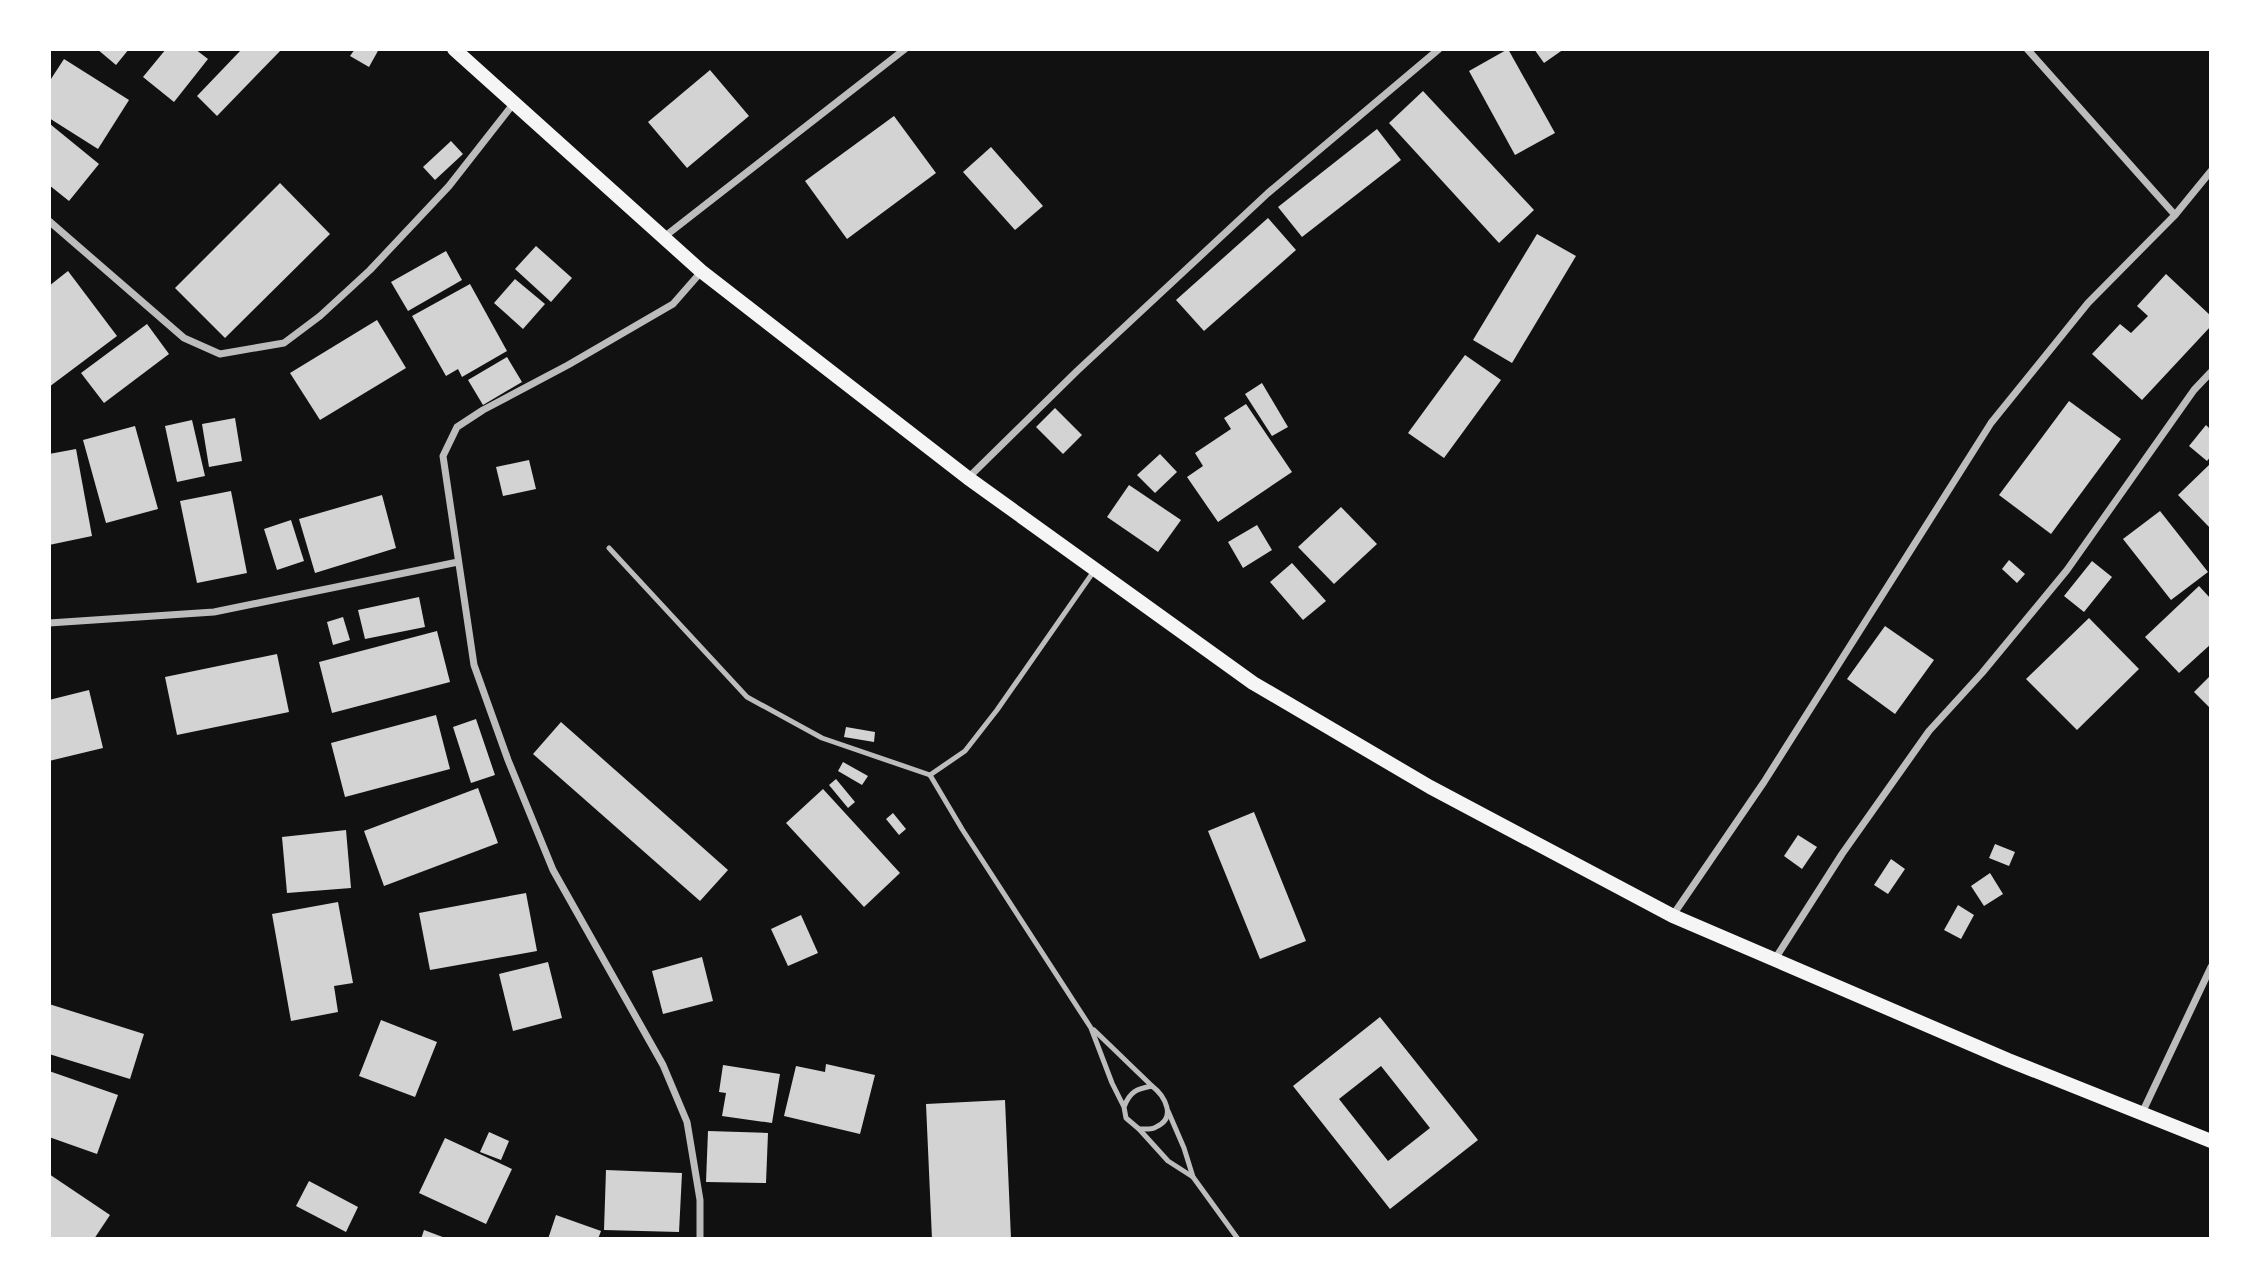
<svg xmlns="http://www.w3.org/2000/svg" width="2260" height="1288" viewBox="0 0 2260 1288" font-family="Barlow,sans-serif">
	<rect width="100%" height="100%" fill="#111"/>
	<g fill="#d3d3d3" fill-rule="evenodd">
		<polygon points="97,49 129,49 116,65"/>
		<polygon points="166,49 195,49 208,59 174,102 143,77"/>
		<polygon points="242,49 282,49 217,116 197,96"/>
		<polygon points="355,49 379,49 369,67 350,56"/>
		<polygon points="1508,49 1555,133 1515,155 1469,71"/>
		<polygon points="1534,49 1564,49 1544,63"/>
		<polygon points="64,59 129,100 98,149 49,118 49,82"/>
		<polygon points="710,70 749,116 687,168 648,122"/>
		<polygon points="1423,91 1534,210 1499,243 1389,123"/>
		<polygon points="894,116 936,173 847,239 805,181"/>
		<polygon points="50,124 99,164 69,201 49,185"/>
		<polygon points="1377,129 1401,160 1302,237 1278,207"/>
		<polygon points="451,141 463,154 435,180 423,167"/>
		<polygon points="991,147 1043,206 1015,230 963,172"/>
		<polygon points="280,183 330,234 225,338 175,288"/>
		<polygon points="1268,218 1296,250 1204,331 1176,300"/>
		<polygon points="1537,234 1576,256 1512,363 1473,340"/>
		<polygon points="536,246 572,278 551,302 515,269"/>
		<polygon points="446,251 462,280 408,311 391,282"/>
		<polygon points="68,271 117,336 49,387 49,286"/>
		<polygon points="2166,274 2211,316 2211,326 2142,400 2092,354 2120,324 2131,333 2148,316 2137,306"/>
		<polygon points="515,279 545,304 523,329 494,303"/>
		<polygon points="470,284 507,351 462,377 458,369 446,376 412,316"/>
		<polygon points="377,320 406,368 320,420 290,373"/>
		<polygon points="147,324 169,354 104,403 81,373"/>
		<polygon points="1465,355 1501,380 1444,458 1408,433"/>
		<polygon points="507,357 522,382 483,405 468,380"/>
		<polygon points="1262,383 1288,427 1272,436 1245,394"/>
		<polygon points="2069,401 2121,439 2051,534 1999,495"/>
		<polygon points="1246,404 1292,472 1218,522 1187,477 1203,466 1195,453 1231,429 1224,418"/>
		<polygon points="1055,408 1082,435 1063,454 1036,427"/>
		<polygon points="235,418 242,461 209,467 202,424"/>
		<polygon points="192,420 205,476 177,482 165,426"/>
		<polygon points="2206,425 2211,430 2211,456 2207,461 2189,446"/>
		<polygon points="135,426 158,509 106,523 83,440"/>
		<polygon points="76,449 92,536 49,545 49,454"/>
		<polygon points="1160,454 1177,472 1155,493 1137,475"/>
		<polygon points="529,460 536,489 503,496 496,467"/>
		<polygon points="2211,463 2211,529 2178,495"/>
		<polygon points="1129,485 1181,520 1158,552 1107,517"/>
		<polygon points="231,491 247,573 197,583 180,501"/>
		<polygon points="382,495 396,548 315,573 299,519"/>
		<polygon points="1341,507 1377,544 1334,584 1298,547"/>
		<polygon points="2160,511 2208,572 2171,600 2123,539"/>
		<polygon points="291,520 304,561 277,570 264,529"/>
		<polygon points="1257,525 1272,550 1243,568 1228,542"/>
		<polygon points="2009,560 2025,574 2017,583 2002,569"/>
		<polygon points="2092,561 2112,577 2084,612 2064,596"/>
		<polygon points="1292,563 1326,601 1303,620 1270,582"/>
		<polygon points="2199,586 2211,599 2211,644 2179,673 2145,637"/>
		<polygon points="419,597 425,627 365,639 358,610"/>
		<polygon points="343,617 350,640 333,645 327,622"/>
		<polygon points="2089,618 2139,669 2077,730 2026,679"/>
		<polygon points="1885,626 1934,660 1895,714 1847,679"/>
		<polygon points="437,631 450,682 332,713 319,662"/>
		<polygon points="277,654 289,712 177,735 165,677"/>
		<polygon points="2211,675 2211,709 2194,692"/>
		<polygon points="89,690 103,748 49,761 49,700"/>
		<polygon points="436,715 450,769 345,797 331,743"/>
		<polygon points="476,719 495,775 471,783 453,727"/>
		<polygon points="561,722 728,870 700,901 533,754"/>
		<polygon points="846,727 875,732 874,742 844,737"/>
		<polygon points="843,762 868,776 862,785 838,771"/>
		<polygon points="836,779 855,802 848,808 829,785"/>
		<polygon points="478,788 498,843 384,886 364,831"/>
		<polygon points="823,789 900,873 864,907 786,823"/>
		<polygon points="1254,812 1306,941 1260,959 1208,831"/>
		<polygon points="893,813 906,829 899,835 886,819"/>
		<polygon points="346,830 351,888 287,893 282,837"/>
		<polygon points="1798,835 1817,847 1802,869 1784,856"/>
		<polygon points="1995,844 2015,852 2009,866 1989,858"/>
		<polygon points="1891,859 1905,869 1888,894 1874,885"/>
		<polygon points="1990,873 2003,894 1984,906 1971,886"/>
		<polygon points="526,893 537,951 430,970 419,913"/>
		<polygon points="338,902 353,983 334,986 338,1012 291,1021 272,914"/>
		<polygon points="1958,905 1974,915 1961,939 1944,930"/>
		<polygon points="801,915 818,953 788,966 771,929"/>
		<polygon points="702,957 713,1001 663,1014 652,971"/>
		<polygon points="548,962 562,1018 513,1031 499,974"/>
		<polygon points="49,1004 144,1034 130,1079 49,1054"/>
		<path d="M1380,1017L1478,1140L1390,1209L1293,1086ZM1381,1066L1430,1128L1388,1161L1339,1099Z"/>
		<polygon points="381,1020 437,1042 415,1097 359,1076"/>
		<polygon points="826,1064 875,1075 860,1134 784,1116 796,1066 825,1072"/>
		<polygon points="723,1065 780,1074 772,1123 722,1116 726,1093 719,1092"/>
		<polygon points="49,1071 118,1095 97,1154 49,1137"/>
		<polygon points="1005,1100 1011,1239 932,1239 926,1104"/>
		<polygon points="708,1131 768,1133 766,1183 706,1182"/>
		<polygon points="489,1132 509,1141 501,1160 480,1152"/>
		<polygon points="445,1138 512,1169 486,1224 419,1193"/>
		<polygon points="606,1170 682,1173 679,1232 604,1230"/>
		<polygon points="49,1174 110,1215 94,1239 49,1239"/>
		<polygon points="309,1181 358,1207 346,1232 296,1206"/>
		<polygon points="556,1215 601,1231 598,1239 548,1239"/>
		<polygon points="424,1230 448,1239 421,1239"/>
	</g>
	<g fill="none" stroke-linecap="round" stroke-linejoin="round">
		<g stroke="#bcbcbc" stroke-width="5">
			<path d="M609,548L747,697L822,738L930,775L962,829L1091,1028L1112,1083L1124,1107L1126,1118L1139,1129C1144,1129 1152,1130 1156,1127C1177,1118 1165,1096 1152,1086C1137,1089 1130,1091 1124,1107"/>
			<polyline points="930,775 965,751 997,710 1094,571"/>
			<polyline points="1094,1030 1152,1086"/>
			<polyline points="1168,1111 1184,1148 1193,1177 1238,1239"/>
			<polyline points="1139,1129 1168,1161 1193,1177"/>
		</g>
		<g stroke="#bcbcbc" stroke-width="7">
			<polyline points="2027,49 2175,215"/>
			<polyline points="49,221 184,338 220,354 284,343 320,316 370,270 449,186 514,103"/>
			<polyline points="664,237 905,49"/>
			<polyline points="968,478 1077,371 1268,193 1439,49"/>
			<polyline points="49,623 214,612 458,562"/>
			<polyline points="1673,915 1764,782 1991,423 2088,303 2175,215 2211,171"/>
			<polyline points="1775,959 1842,854 1929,731 1982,673 2067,570 2194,390 2211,372"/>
			<polyline points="2142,1113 2211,967"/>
			<polyline points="700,1239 700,1200 687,1122 663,1065 553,870 508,760 474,665 443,456 457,427 483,410 568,365 673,304 701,272"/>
		</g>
		<polyline stroke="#f5f5f5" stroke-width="14" points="454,49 701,271 968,478 1253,683 1430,787 1673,916 2008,1060 2211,1141"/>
	</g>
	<rect width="2260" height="1288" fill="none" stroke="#ffffff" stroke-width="102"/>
</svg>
